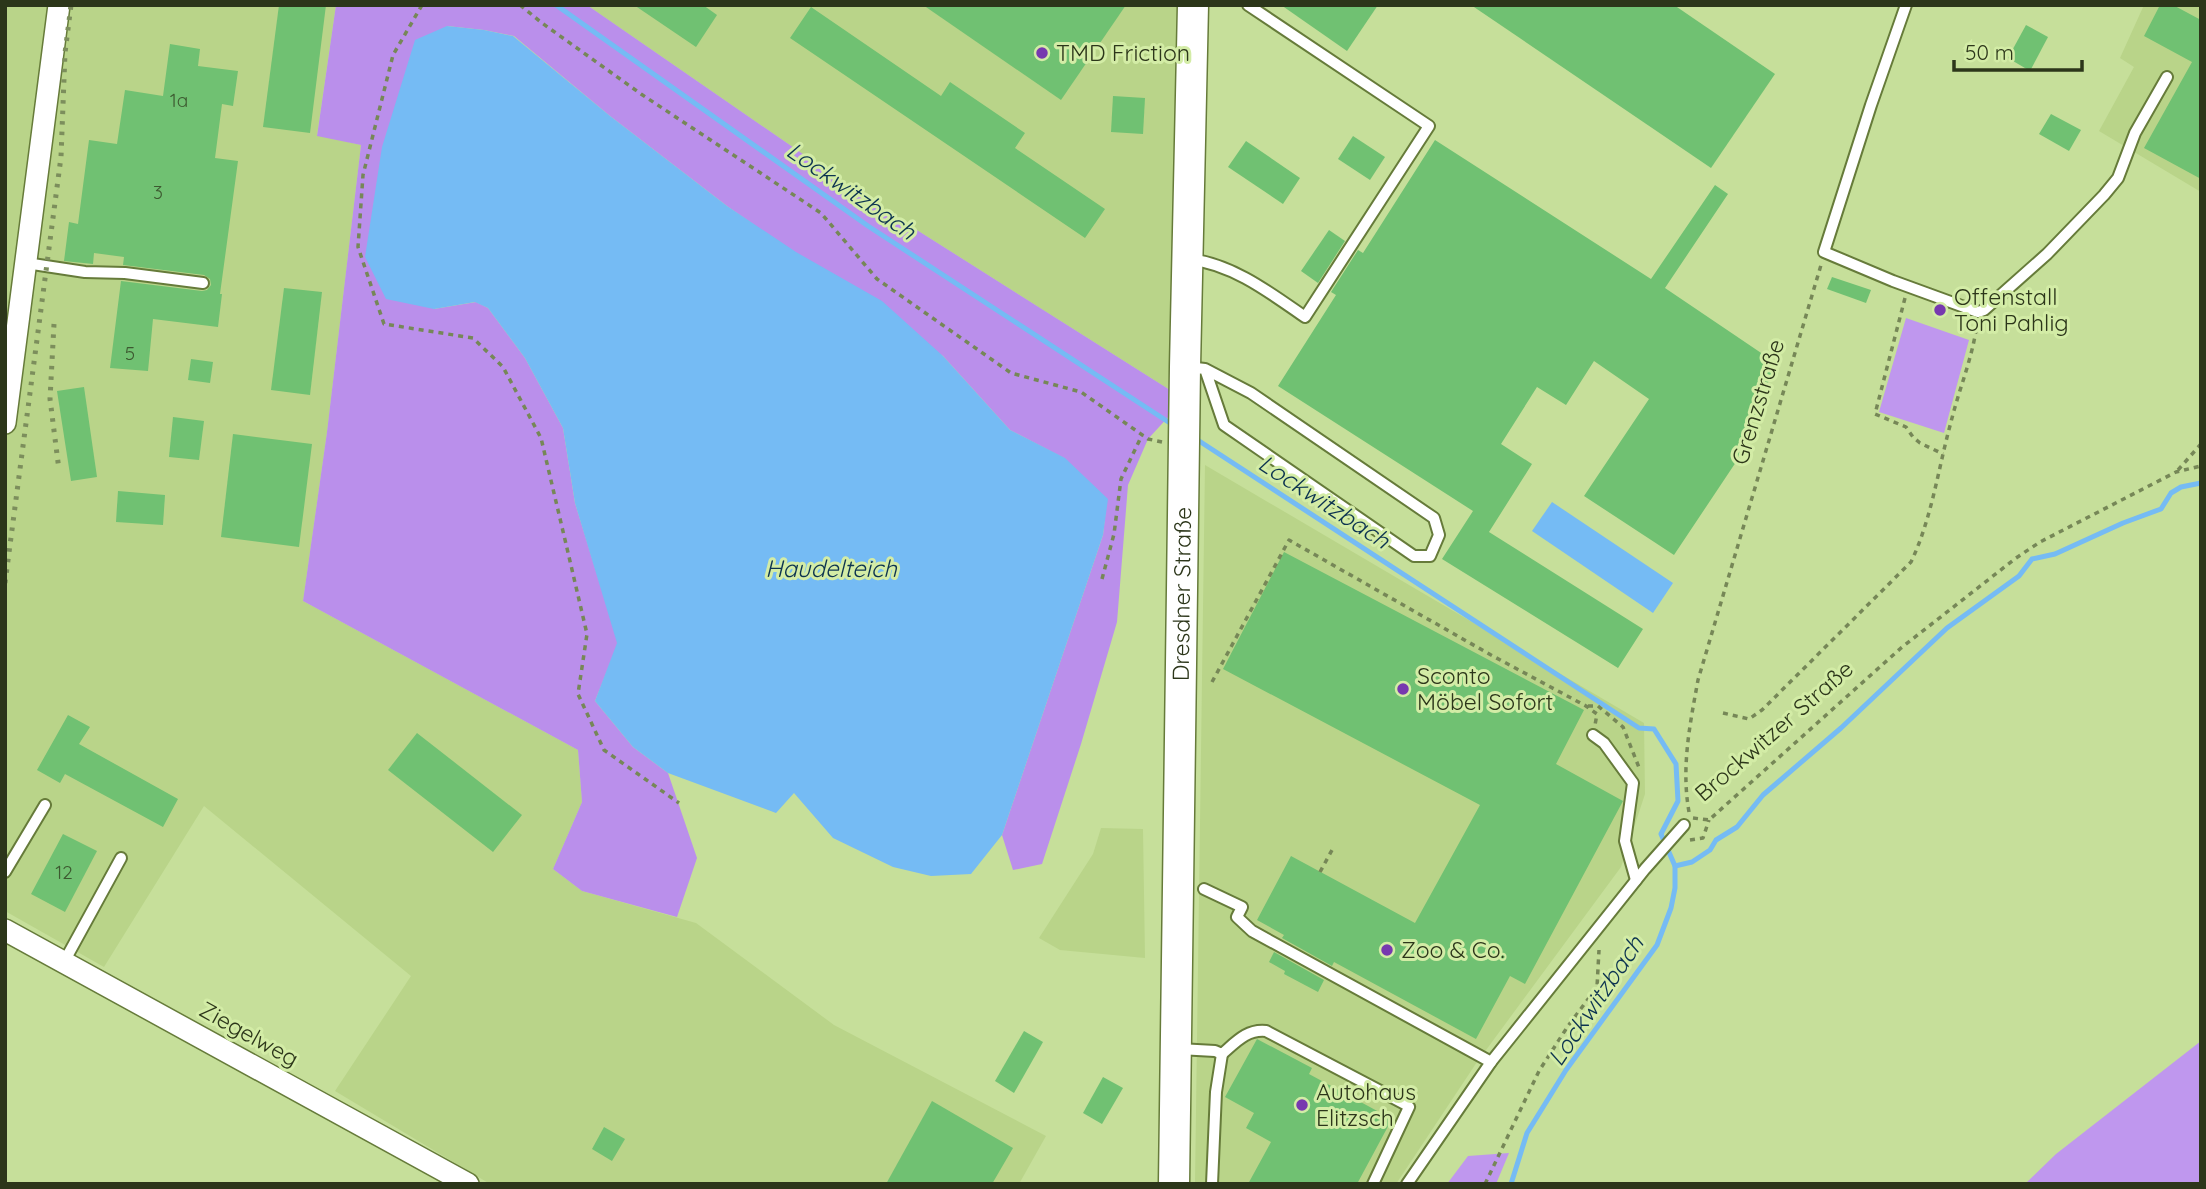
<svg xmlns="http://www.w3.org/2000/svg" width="2206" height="1189" viewBox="0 0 2206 1189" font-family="Quicksand,sans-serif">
	<rect width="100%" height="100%" fill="#c6df9a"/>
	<g fill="#b9d489">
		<polygon points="5,5 336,5 317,135 361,145 327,432 303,601 578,750 582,802 553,869 582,891 696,923 834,1025 1046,1136 1019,1184 490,1184 335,1091 411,976 204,806 104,967 5,911"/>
		<polygon points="587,5 1179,5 1170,390 871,201"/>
		<polygon points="2144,5 2201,5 2201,192 2099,131 2134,67 2120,58"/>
		<polygon points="1205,465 1644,723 1645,794 1621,867 1475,1065 1396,1184 1195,1184"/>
		<polygon points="1101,828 1143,829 1145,958 1060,950 1039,938 1093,854"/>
	</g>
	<g fill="#bf97ee">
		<polygon points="1906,318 1969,340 1944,433 1879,412"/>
		<polygon points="2201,1041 2201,1184 2025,1184 2056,1154"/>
		<polygon points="1509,1153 1496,1184 1447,1184 1468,1156"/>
	</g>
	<polygon fill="#ba8feb" points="336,5 587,5 871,201 1170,390 1171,414 1148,439 1128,485 1117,622 1081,744 1042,864 1013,870 1002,835 1103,535 1107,499 1064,458 1010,430 943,356 727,206 610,116 514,36 484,30 447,26 374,202 366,257 434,309 476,302 488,308 525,358 563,428 575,503 618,643 595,701 633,747 668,773 697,858 677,917 582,891 553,869 582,802 578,750 303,601 327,432 361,145 317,136"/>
	<g fill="#75bbf4">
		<polygon points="447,26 484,30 513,36 610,116 727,206 796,252 882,301 943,356 1010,430 1065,458 1108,499 1103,535 1002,835 971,874 931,876 893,867 833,838 794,793 776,813 668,773 633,747 595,701 617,643 575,503 563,428 525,358 488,308 475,302 434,309 386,299 365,257 382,147 415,40"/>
		<polygon points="1552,502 1673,583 1653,613 1532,531"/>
	</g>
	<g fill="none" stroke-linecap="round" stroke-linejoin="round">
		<g stroke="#75bbf4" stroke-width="5">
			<polyline points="556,5 868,226 1173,425"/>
			<polyline points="1193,437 1639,728 1654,729 1676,764 1678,801 1661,834 1675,866 1675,888 1671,908 1657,945 1566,1070 1527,1133 1511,1184"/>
			<polyline points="1675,866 1692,862 1710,850 1716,840 1737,827 1763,795 1841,728 1947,628 2019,576 2032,559 2055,554 2123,523 2161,509 2171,493 2181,487 2201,483"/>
		</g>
	</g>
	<g fill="#70c172">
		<polygon points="279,5 326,5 310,133 263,127"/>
		<polygon points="634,5 703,5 717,15 696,47"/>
		<polygon points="923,5 1126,5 1061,100"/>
		<polygon points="1281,5 1378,5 1347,51"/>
		<polygon points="1471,5 1674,5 1775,74 1711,168"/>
		<polygon points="2160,5 2173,5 2201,20 2201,179 2144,148 2192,62 2144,36"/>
		<polygon points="811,7 941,96 950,82 1025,133 1015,148 1105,209 1085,238 790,38"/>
		<polygon points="2026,25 2048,37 2030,71 2008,58"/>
		<polygon points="170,44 200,49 198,66 238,71 233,106 222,104 215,158 238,161 220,294 222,294 218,327 153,319 148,371 110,368 121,281 202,291 207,290 211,285 210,279 204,275 123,265 124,257 94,253 93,264 64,261 69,222 78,224 89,140 117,144 125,90 163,96"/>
		<polygon points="1113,96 1145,98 1143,134 1111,132"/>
		<polygon points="2051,114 2081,130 2069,151 2039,134"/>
		<polygon points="1353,136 1385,157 1370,180 1338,159"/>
		<polygon points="1435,140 1651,279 1715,185 1728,194 1665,288 1776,363 1736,462 1674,555 1584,496 1649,399 1594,361 1566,405 1537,387 1501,444 1532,464 1489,532 1643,629 1618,668 1442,559 1473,511 1278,386 1336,295 1331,292 1358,250 1363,253"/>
		<polygon points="1246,141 1300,178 1283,204 1228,167"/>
		<polygon points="1329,230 1345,241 1318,283 1301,271"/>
		<polygon points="1832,277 1871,290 1866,303 1827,289"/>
		<polygon points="284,288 322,292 310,395 271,390"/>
		<polygon points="191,359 213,362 210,383 188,380"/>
		<polygon points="84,387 97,477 71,481 57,391"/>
		<polygon points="173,417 204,421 199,460 169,457"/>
		<polygon points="233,434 312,444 299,547 221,537"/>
		<polygon points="118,491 165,495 163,525 116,522"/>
		<polygon points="1284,552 1584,710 1556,764 1623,801 1525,984 1510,976 1476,1039 1334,962 1332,966 1282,938 1284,935 1257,920 1291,856 1415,923 1480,805 1223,669"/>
		<polygon points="68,715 90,727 79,744 178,799 163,827 65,774 60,783 37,770"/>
		<polygon points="417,733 522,815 493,852 388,770"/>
		<polygon points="63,834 97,851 65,912 31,894"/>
		<polygon points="1274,952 1324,980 1318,992 1284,974 1285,971 1269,962"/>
		<polygon points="1024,1031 1043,1042 1014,1093 995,1081"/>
		<polygon points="1257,1039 1312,1068 1309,1074 1392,1119 1357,1184 1248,1184 1271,1142 1246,1128 1254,1113 1225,1097"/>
		<polygon points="1103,1077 1123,1088 1102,1124 1083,1113"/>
		<polygon points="932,1101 1013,1148 992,1184 886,1184"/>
		<polygon points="604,1127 625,1139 612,1161 592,1149"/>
	</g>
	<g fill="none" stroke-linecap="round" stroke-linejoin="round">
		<g stroke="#667b3a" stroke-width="14">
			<g id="service">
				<polyline points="1906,5 1871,105 1824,252 1893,281 1978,312 1984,310 2047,254 2104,195 2118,178 2135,133 2167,77"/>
				<path d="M1190,259C1234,265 1269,292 1305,317L1429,126L1248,5"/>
				<polyline points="26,263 85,272 125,273 203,283"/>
				<polyline points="1187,367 1205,369 1251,393 1434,518 1439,535 1430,556 1414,556 1224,425 1205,369"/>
				<polyline points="1593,735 1604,743 1633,783 1625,841 1636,880"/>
				<polyline points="5,872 45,805"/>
				<polyline points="1204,889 1242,907 1237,917 1252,931 1491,1062"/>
				<polyline points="64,962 121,858"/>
				<path d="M1179,1049L1215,1051L1222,1054C1236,1042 1247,1029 1266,1031L1405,1104L1409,1107L1373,1184"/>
				<polyline points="1212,1184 1216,1092 1222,1054"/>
				<polyline points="1407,1184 1491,1062 1645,869 1684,825"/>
			</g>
		</g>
		<g stroke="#667b3a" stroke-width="24">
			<g id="minor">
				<polyline points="5,423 59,5"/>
				<polyline points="5,930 468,1184"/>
			</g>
		</g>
		<g stroke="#667b3a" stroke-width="33">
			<g id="secondary">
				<path id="s1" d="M1174,1184L1185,367L1193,5"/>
			</g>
		</g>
		<g stroke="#768757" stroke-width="3.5" stroke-dasharray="5 5" stroke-linecap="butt">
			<polyline points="422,5 393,55 363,175 358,247 384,324 473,338 503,367 541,438 566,544 587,634 578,694 604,750 679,803"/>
			<polyline points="520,5 542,23 641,94 821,213 877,279 1011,373 1081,392 1148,439 1162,442"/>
			<polyline points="1905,298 1875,414 1906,427 1913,437 1920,443 1943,454"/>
			<polyline points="2178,470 2201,444"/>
			<polyline points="1102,579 1114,534 1121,479 1142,435"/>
			<polyline points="1212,682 1289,540 1491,655 1586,706 1597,714 1595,725"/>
			<polyline points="1588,706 1598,706 1623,727 1640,770"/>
			<path d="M1723,713L1749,719L1762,710L1911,562C1932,518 1938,469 1951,422C1959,389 1973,357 1977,323"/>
			<path d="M1689,812C1681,767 1690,724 1698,680L1821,265"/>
			<polyline points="1693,818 1709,820 1901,648 2016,558 2040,542 2176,472 2201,466"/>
			<polyline points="1690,840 1703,838 1709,820"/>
			<polyline points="1320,872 1332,850"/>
			<polyline points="1485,1184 1539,1071 1568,1026 1597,987 1599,950"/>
		</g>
		<use href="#service" stroke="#fff" stroke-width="10"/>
		<use href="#minor" stroke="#fff" stroke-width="21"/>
		<use href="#secondary" stroke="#fff" stroke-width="30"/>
		<g stroke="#7c8e5c" stroke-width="5" stroke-dasharray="3.5 7" stroke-linecap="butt">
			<polyline points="54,324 50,399 59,470"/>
			<polyline points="5,583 61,157 65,53 71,5"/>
		</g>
	</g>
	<g fill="#7739af" stroke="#d3eca6" stroke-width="2.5">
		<circle cx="1042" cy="53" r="7"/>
		<circle cx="1940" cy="310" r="7"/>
		<circle cx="1403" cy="689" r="7"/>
		<circle cx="1387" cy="950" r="7"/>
		<circle cx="1302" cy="1105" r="7"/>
	</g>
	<g text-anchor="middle" stroke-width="6" stroke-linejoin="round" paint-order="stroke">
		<g font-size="19" fill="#3d5930">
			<text x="179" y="107">1a</text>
			<text x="158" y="199">3</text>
			<text x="130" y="360">5</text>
			<text x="64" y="879">12</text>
		</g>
		<g font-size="23" fill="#2c361a" stroke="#d3eca6" text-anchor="start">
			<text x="1056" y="61">TMD Friction</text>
			<text x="1954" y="305">Offenstall<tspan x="1954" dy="26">Toni Pahlig</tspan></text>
			<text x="1417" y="684">Sconto<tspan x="1417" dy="26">Möbel Sofort</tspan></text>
			<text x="1401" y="958">Zoo &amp; Co.</text>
			<text x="1316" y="1100">Autohaus<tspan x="1316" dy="26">Elitzsch</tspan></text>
		</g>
		<g font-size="23" fill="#2c361a" stroke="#d3eca6">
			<text transform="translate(1758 402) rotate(-73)" y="8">Grenzstraße</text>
			<text dy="8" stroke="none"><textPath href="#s1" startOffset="590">Dresdner Straße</textPath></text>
			<text transform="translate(1774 731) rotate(-41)" y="8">Brockwitzer Straße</text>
			<text transform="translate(249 1034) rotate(29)" y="8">Ziegelweg</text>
		</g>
		<g font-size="24" font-style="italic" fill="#0c3350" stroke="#d3eca6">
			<text transform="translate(851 191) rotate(35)" y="8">Lockwitzbach</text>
			<text transform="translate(1324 502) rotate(33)" y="8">Lockwitzbach</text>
			<text x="831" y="577">Haudelteich</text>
			<text transform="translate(1596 1001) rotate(-56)" y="8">Lockwitzbach</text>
		</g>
	</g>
	<rect width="2206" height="1189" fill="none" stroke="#2c361a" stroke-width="14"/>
	<path d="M1954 60v10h128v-10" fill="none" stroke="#2c361a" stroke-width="3.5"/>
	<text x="1965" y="60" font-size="21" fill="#2c361a" stroke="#d3eca6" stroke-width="5" paint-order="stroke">50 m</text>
</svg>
